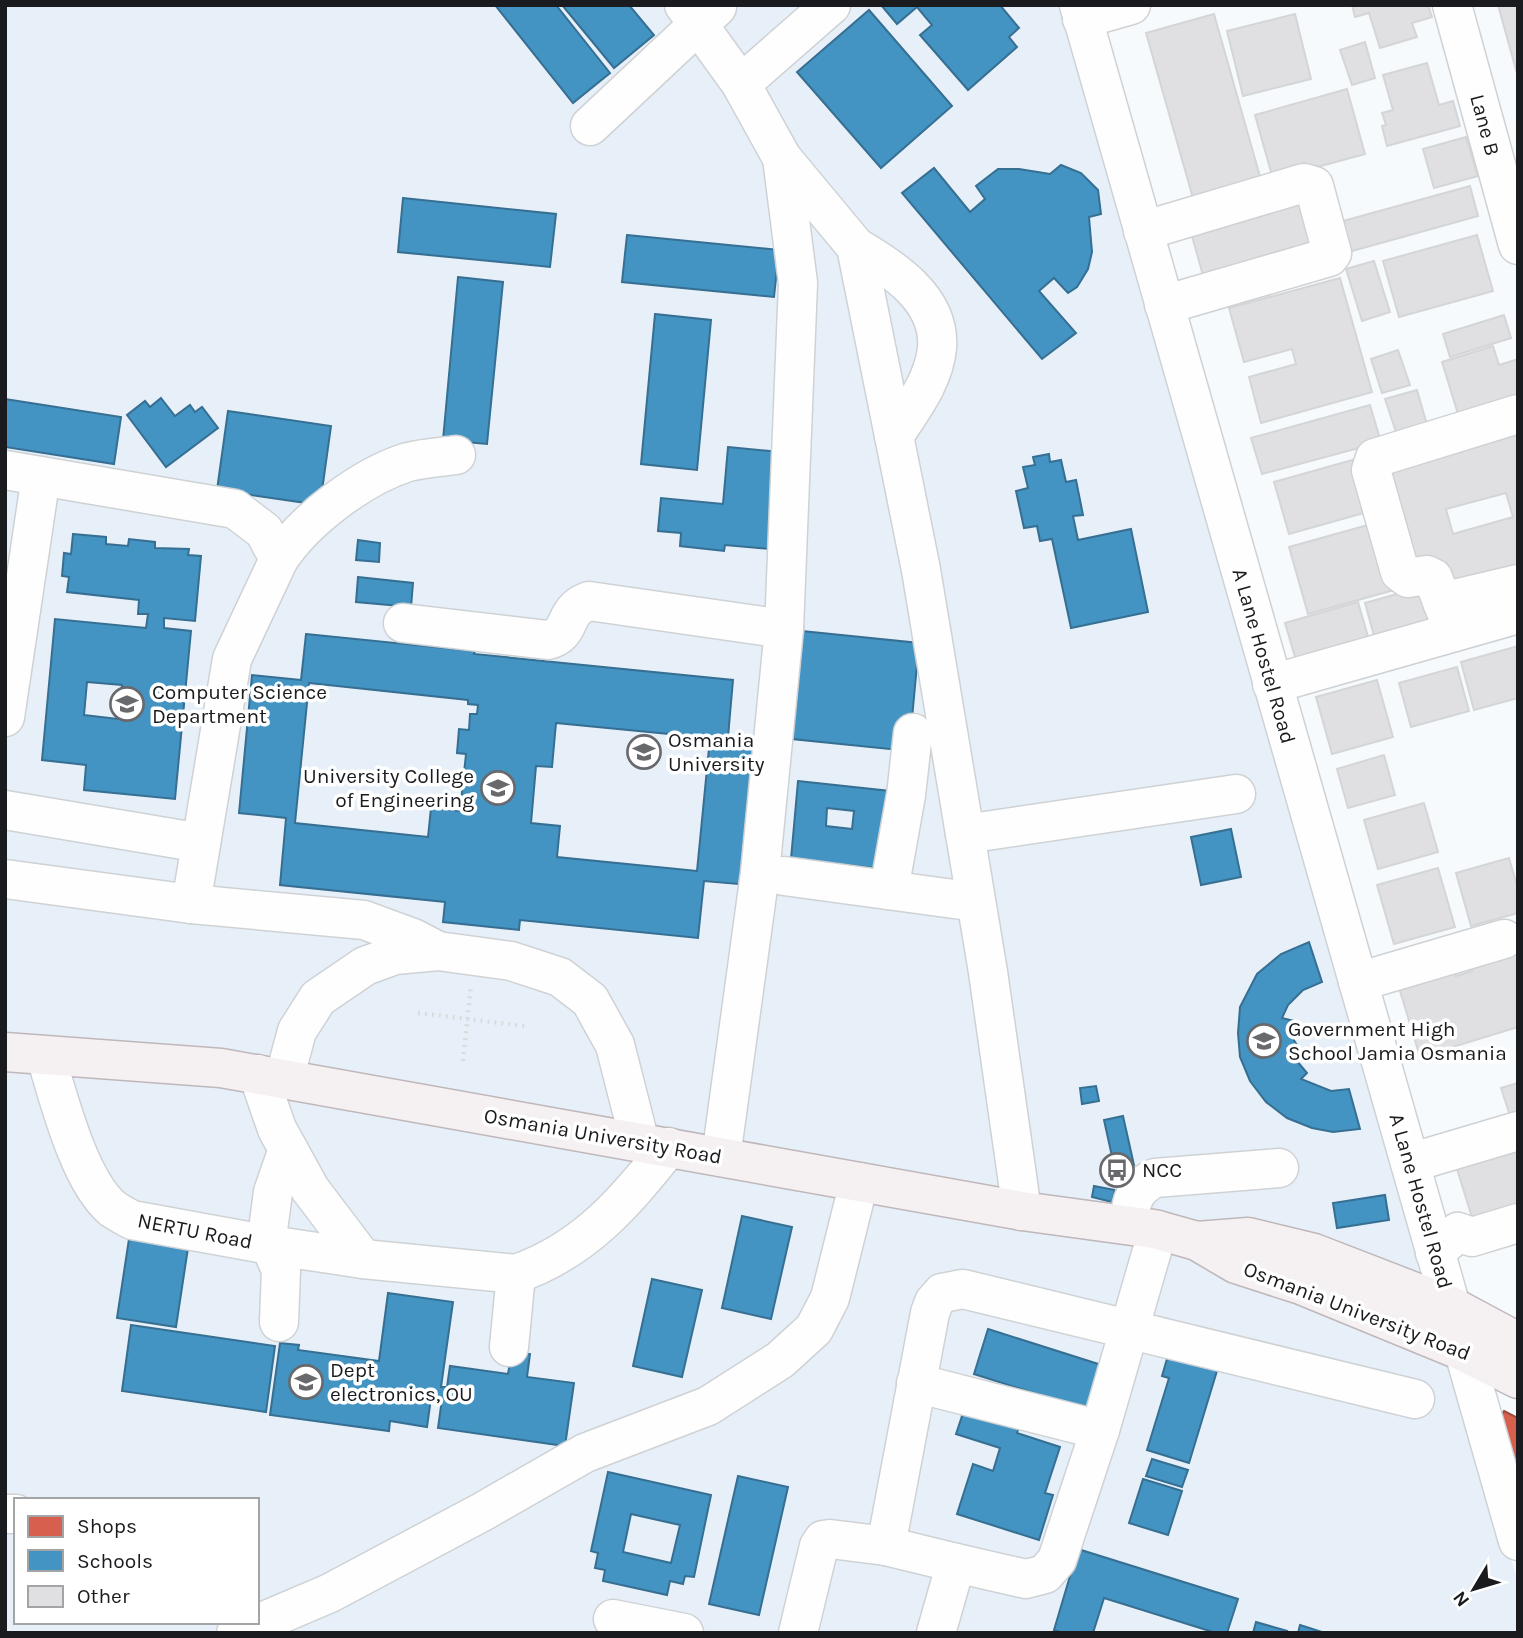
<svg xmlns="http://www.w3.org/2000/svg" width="1523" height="1638" viewBox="0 0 1523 1638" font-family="Karla,sans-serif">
	<rect width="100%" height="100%" fill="#f7fafc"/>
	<path fill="#e7f0f9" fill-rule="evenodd" d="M5,5H1073L1518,1583V1633H5ZM16,1500H257V1622H16Z"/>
	<polygon fill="#d6604d" stroke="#9d4b3f" stroke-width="2" points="1504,1411 1518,1418 1518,1473 1499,1419"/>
	<g fill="#4393c3" stroke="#366f92" stroke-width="2" fill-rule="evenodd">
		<polygon points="495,5 556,5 610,73 573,103"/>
		<polygon points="562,5 629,5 654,35 614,68"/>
		<polygon points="881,5 1000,5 1019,28 1009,37 1017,47 968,90 920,35 932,25 917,7 897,24"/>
		<polygon points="869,10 952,106 881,168 797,72"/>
		<polygon points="1061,165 1081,173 1098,190 1101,214 1089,217 1092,252 1088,269 1077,287 1068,293 1054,278 1039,291 1076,333 1042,359 902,193 934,168 970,212 985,199 976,186 998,169 1019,169 1050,174"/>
		<polygon points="403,198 556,214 550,267 398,252"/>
		<polygon points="627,235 779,250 774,297 622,282"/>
		<polygon points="458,277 503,282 487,444 443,440"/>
		<polygon points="655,314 711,320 697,470 641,464"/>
		<polygon points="161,398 175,416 190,405 195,412 202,407 218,428 166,467 127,415 145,401 150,407"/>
		<polygon points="5,399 121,417 114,464 5,447"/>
		<polygon points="228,411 331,426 320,505 217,490"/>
		<polygon points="728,447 780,452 770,549 725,545 724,551 680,546 681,533 658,531 661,498 723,504"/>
		<polygon points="1049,454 1050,462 1061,460 1066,482 1076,480 1083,515 1073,516 1078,540 1131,529 1148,612 1071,628 1052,539 1040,541 1037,526 1024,528 1016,491 1028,488 1023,467 1035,465 1033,457"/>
		<path d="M73,534L106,537V544L128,546L129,539L155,542V548L189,549L188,555L201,556L195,621L164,618V628L191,631L175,799L84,790L86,765L42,760L55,619L146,628L148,614H138L139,600L67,592L69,577L62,576L64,553L71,554ZM87,682L122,685L118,719L84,715Z"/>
		<polygon points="358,540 380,543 379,562 356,560"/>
		<polygon points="358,577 413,583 411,607 356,602"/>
		<polygon points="802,631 919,643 909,751 792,739"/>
		<path d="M306,634L475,651L474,654L733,680L728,737L764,741L750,885L704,881L698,938L520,920L519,930L443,922L445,902L280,885L286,818L239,813L252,675L301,680ZM309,683L468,700V704L478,705L477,714H470L469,730L459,729L457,753L466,754L460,811L431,808L428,837L295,823ZM556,723L710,738L697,871L557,857L560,826L531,823L536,766L552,767Z"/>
		<path d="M798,781L890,791L883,869L791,859ZM827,808L854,811L852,829L826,826Z"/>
		<polygon points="1231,829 1241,877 1201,885 1191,837"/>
		<polygon points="1309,942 1322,982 1303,990 1288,1005 1282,1018 1294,1021 1290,1034 1297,1045 1296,1060 1307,1073 1301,1079 1331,1091 1349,1089 1360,1129 1333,1132 1312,1128 1287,1118 1266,1102 1250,1081 1240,1057 1238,1033 1240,1007 1257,974 1281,954"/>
		<polygon points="1096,1086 1099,1101 1082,1104 1080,1088"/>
		<polygon points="1123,1116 1134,1165 1115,1170 1104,1120"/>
		<polygon points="1094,1186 1115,1190 1112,1202 1092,1197"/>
		<polygon points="1385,1195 1389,1220 1337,1228 1333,1203"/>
		<polygon points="742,1216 792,1227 771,1319 722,1308"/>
		<polygon points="129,1239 188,1248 176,1327 117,1318"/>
		<polygon points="652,1279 702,1290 682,1377 633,1366"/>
		<polygon points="388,1293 453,1302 441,1387 447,1387 450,1366 508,1374 512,1351 530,1354 527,1377 574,1383 565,1446 438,1428 442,1399 431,1398 427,1427 390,1421 389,1431 270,1415 280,1343 299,1345 298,1350 379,1361"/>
		<polygon points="131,1325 275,1346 266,1412 122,1391"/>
		<polygon points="988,1329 1114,1369 1100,1414 974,1374"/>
		<polygon points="1171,1345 1220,1361 1189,1463 1147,1450 1169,1378 1162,1376"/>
		<polygon points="967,1401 1022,1419 1017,1433 1060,1447 1045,1493 1053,1495 1039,1540 957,1514 973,1464 993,1471 1000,1448 956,1434"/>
		<polygon points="1152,1459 1188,1470 1182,1487 1146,1476"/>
		<path d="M608,1472L711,1495L694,1577L685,1576L683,1584L670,1581L667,1595L603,1581L605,1570L595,1568L598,1553L591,1551ZM631,1514L680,1525L671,1563L623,1552Z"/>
		<polygon points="738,1476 788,1487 759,1615 709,1604"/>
		<polygon points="1143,1479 1182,1491 1168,1535 1129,1523"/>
		<polygon points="1078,1549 1238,1599 1227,1633 1216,1633 1104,1598 1093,1633 1064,1633 1054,1630"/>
		<polygon points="1256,1622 1287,1631 1286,1633 1253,1633"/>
		<polygon points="1300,1625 1325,1633 1298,1633"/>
	</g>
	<g fill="#e0e0e3" stroke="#d4d5d7" stroke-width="2" fill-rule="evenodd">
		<polygon points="1352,5 1428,5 1432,17 1412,23 1417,37 1380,48 1369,13 1355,17"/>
		<polygon points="1498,5 1518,5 1518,77"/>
		<polygon points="1214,14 1261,180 1193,198 1146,33"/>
		<polygon points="1295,14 1311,79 1243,96 1227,31"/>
		<polygon points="1365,42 1375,78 1352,85 1340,50"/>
		<polygon points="1427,63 1439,105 1453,101 1460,126 1387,146 1382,126 1386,125 1382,113 1393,110 1383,75"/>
		<polygon points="1347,89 1365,154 1273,179 1255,115"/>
		<polygon points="1466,137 1478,176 1434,188 1423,149"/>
		<polygon points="1470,186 1478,216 1345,253 1336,223"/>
		<polygon points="1308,188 1326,253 1206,286 1188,222"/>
		<polygon points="1477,235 1493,291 1399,317 1383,261"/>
		<polygon points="1374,261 1390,312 1362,321 1346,269"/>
		<polygon points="1340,278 1372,392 1261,423 1249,377 1296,364 1292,349 1244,362 1229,308"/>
		<polygon points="1504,315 1511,338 1450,357 1443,334"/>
		<polygon points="1493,346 1499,365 1518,359 1518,396 1458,414 1442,362"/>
		<polygon points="1398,350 1410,385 1382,393 1371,359"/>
		<polygon points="1417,390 1430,435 1400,444 1385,399"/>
		<polygon points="1370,405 1381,442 1262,474 1251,438"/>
		<path d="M1518,429V576L1456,593L1447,563L1413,573L1383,466ZM1506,493L1513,517L1453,534L1446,509Z"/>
		<polygon points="1363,457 1378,509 1289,534 1274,482"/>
		<polygon points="1375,523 1394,590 1308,614 1289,547"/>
		<polygon points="1429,585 1441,625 1376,643 1365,603"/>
		<polygon points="1358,602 1371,647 1298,667 1285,623"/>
		<polygon points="1518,646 1518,698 1474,710 1461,662"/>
		<polygon points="1457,667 1469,711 1411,727 1399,683"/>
		<polygon points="1377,680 1393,737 1332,754 1316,697"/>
		<polygon points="1384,755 1395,795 1348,808 1337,769"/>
		<polygon points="1424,803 1438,852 1378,869 1364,820"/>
		<polygon points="1509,858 1518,889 1518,913 1471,926 1456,873"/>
		<polygon points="1438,868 1455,927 1394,944 1377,885"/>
		<polygon points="1518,944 1518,1027 1420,1057 1397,981 1452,964 1456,976 1472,971 1469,959"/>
		<polygon points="1518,1083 1518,1123 1513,1125 1501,1088"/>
		<polygon points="1518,1137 1518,1211 1474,1224 1453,1156"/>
	</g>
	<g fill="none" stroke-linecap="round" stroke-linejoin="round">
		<g stroke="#cfd2d4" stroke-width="41">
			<g id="minor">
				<polyline points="684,5 741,84 782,158 856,247 921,570 988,972 1022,1211"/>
				<polyline points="1079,5 1518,1541"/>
				<polyline points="1452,5 1518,245"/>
				<polyline points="1082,19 1131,5"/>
				<polyline points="741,84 831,5"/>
				<polyline points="590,126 717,7"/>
				<polyline points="1143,231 1304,183 1314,186 1332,253 1329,257 1164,305"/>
				<path d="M856,247C892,268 941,299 937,348C934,381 911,410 894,436"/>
				<polyline points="5,470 235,509 264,531 279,559 232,659 191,904"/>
				<path d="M279,559C305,519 363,476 408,462C423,458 441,457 456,455"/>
				<polyline points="1442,602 1518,584"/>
				<path d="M403,623L548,640C574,633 561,611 589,601L784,629"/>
				<polyline points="1454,632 1433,578 1427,575 1408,578 1400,572 1371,470 1375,458 1518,414"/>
				<polyline points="1272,684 1518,614"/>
				<polyline points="5,717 41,476"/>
				<polyline points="5,810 201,843"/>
				<polyline points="965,834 1236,794"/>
				<polyline points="784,876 976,902"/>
				<polyline points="5,879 191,904 364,920 413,938 436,950"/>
				<polyline points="889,890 906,795 913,733"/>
				<polyline points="1358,982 1504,939"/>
				<path d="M46,1057C59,1099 79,1181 113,1209C119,1213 126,1217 132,1220L270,1245L363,1259L516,1274C585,1250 625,1202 669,1147"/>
				<polyline points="258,1074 277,1129 310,1189 363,1259"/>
				<polyline points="284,1079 297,1031 318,998 365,966 395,955 438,951 511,961 560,977 590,1000 615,1045 640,1143"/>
				<polyline points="721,1157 760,873 784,629 798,283 782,158"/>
				<polyline points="1410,1163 1518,1131"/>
				<path d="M1128,1225C1131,1202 1133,1189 1155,1178L1279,1168"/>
				<polyline points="1435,1253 1458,1232 1472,1237 1518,1223"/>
				<polyline points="279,1322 281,1270 270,1245 268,1230 273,1192 288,1149"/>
				<polyline points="509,1347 516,1274"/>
				<polyline points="916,1383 1100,1430"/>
				<polyline points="5,1514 16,1514"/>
				<polyline points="886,1546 930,1313 934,1302 942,1293 963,1289 1415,1399"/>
				<polyline points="613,1619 684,1633"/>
				<polyline points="236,1633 330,1593 482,1512 585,1453 708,1406 780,1360 814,1329 830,1298 859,1182"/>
				<polyline points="798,1633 819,1546 823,1540 830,1539 886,1546 956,1563"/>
				<polyline points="936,1633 956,1563 1026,1579 1045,1574 1057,1560 1100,1430 1158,1230"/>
			</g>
		</g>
		<g stroke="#bfb7ba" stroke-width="41">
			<g id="major">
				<polyline points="5,1052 221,1068 1022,1211 1154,1229 1197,1241 1236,1264 1301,1285 1462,1351 1518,1379"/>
				<polyline points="1197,1241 1248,1237 1314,1253 1451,1306 1518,1342"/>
			</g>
		</g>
		<g stroke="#dadbdc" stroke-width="4.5" stroke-dasharray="2 5" stroke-linecap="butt">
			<polyline points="418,1013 525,1026"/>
			<polyline points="463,1061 471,985"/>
		</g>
		<use href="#minor" stroke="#fefeff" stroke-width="38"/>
		<use href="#major" stroke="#f5f0f1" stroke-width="38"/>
	</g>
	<defs>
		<g id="university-ring" transform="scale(1.75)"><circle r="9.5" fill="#fff" stroke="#67696c" stroke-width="1.5"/><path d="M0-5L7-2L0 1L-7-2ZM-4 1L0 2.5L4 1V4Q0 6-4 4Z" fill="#67696c"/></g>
		<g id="bus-ring" transform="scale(1.75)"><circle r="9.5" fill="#fff" stroke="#67696c" stroke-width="1.5"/><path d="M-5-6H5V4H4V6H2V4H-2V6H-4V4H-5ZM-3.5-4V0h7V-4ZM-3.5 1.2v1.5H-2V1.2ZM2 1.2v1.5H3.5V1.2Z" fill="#67696c"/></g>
	</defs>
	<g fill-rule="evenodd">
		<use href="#university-ring" x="127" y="704"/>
		<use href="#university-ring" x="644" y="752"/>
		<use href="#university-ring" x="498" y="788"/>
		<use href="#university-ring" x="1264" y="1041"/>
		<use href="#bus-ring" x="1117" y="1170"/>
		<use href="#university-ring" x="306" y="1382"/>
	</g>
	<g text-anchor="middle" stroke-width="7" stroke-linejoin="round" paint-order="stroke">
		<g font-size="21" fill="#191b1e" stroke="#fff">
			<text transform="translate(1485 125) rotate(75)" y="7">Lane B</text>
			<text transform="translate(1264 656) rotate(74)" y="7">A Lane Hostel Road</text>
			<text transform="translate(603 1136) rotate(10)" y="7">Osmania University Road</text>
			<text transform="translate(1421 1201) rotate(74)" y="7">A Lane Hostel Road</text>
			<text transform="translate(195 1231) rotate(11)" y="7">NERTU Road</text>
			<text transform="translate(1357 1311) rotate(21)" y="7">Osmania University Road</text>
		</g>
		<g font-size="21" fill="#191b1e" stroke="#fff" text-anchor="start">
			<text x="152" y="699">Computer Science<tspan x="152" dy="24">Department</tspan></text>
			<text x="668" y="747">Osmania<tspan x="668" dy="24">University</tspan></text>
			<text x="474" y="783" text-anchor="end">University College<tspan x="474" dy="24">of Engineering</tspan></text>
			<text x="1288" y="1036">Government High<tspan x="1288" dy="24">School Jamia Osmania</tspan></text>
			<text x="1142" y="1177">NCC</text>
			<text x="330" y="1377">Dept<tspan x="330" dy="24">electronics, OU</tspan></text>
		</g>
	</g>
	<rect width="1523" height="1638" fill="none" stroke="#191b1e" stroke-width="14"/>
	<rect x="14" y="1498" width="245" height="126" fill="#ffffff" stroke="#a3a4a5" stroke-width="2"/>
	<rect x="28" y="1516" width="35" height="21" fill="#d6604d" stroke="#a3a4a5" stroke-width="2"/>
	<text x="77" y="1533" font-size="21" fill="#191b1e">Shops</text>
	<rect x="28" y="1550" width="35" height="21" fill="#4393c3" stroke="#a3a4a5" stroke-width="2"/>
	<text x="77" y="1568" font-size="21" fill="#191b1e">Schools</text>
	<rect x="28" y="1586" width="35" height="21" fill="#e0e0e3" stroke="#a3a4a5" stroke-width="2"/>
	<text x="77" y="1603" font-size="21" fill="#191b1e">Other</text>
	<g transform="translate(1474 1589) rotate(232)" stroke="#ffffff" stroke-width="5" paint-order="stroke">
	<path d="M0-5L12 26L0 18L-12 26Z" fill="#191b1e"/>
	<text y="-10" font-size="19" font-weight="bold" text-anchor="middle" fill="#191b1e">N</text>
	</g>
</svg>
